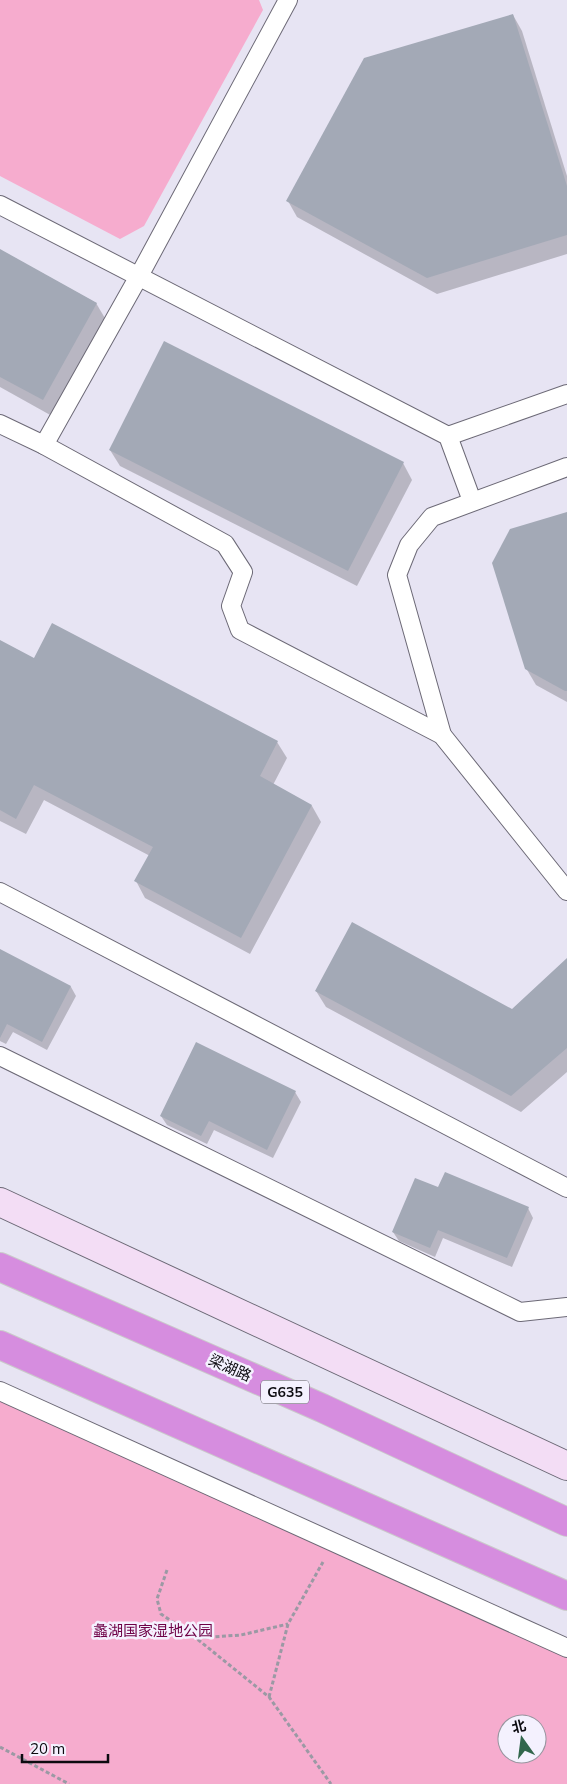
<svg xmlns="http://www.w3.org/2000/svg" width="567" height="1784" viewBox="0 0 567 1784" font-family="Mulish,'Noto Sans SC',sans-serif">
	<rect width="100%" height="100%" fill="#e7e4f3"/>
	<g fill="#f6acce" fill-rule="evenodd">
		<polygon points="0,0 259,0 263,10 144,226 120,239 0,176"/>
		<path d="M0,1390L567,1656V1784H0ZM507,1724H537V1754H507Z"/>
	</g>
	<g fill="#0003">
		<polygon points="513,15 522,31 567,176 567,254 437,294 297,217 288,201"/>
		<polygon points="0,250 96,303 106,320 52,416 0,387"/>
		<polygon points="110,450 403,463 412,480 357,586 120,466"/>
		<polygon points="567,513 567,702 536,685 526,668"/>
		<polygon points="0,642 35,660 277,742 287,758 273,785 312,806 321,822 250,954 145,898 136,881 150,856 44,800 26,834 0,821"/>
		<polygon points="0,950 71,987 76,996 47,1050 13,1032 6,1044 0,1041"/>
		<polygon points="567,960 567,1072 521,1112 326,1007 316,991 512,1010"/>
		<polygon points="197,1044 295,1092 301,1102 273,1158 214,1130 207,1144 167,1125 161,1116"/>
		<polygon points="528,1208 533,1218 512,1267 443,1238 435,1257 399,1241 393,1232"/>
	</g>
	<g fill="#a3a9b6">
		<polygon points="513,14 567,186 567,235 427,278 286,201 364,58"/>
		<polygon points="0,249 97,303 43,400 0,377"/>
		<polygon points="164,341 404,462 348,571 109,450"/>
		<polygon points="567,512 567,691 565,691 525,669 492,563 510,529"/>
		<polygon points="52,623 278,741 260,776 312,805 241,938 134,881 153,847 34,785 16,819 0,810 0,640 34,658"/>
		<polygon points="352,922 512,1009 567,958 567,1048 511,1096 315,991"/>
		<polygon points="0,949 71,986 42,1042 7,1024 0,1038"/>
		<polygon points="196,1042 296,1091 267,1150 209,1121 201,1136 160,1116"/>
		<polygon points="445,1172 529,1207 507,1258 438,1230 430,1248 392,1232 415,1178 438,1187"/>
	</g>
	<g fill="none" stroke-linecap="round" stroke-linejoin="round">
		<g stroke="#6c6976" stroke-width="20">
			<g id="lane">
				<polyline points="288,0 139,276 44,445 225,544 243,572 231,606 240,630 442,735 567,891"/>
				<polyline points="0,205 448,436 472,501"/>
				<polyline points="0,424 44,445"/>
				<polyline points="448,436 567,394"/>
				<polyline points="442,735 397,575 409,545 432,517 567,467"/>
				<polyline points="0,892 567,1188"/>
				<polyline points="0,1056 520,1312 567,1307"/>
				<polyline points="0,1391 567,1648"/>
			</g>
		</g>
		<g stroke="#6c6976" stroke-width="30">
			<polyline id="secondary" points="0,1202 567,1466"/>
		</g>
		<g stroke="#cac9ca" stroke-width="30">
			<g id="highway">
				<polyline points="0,1267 322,1408 567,1522"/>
				<polyline points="0,1345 567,1596"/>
			</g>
		</g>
		<g stroke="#9b99a4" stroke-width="3" stroke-dasharray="4 2.5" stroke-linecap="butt">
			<polyline points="167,1570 157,1599 161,1614 196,1638 269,1697 331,1784"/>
			<polyline points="196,1638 241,1635 288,1624"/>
			<polyline points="269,1697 288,1624 323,1562"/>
			<polyline points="0,1747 69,1784"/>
		</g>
		<use href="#lane" stroke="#fff" stroke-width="18"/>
		<use href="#secondary" stroke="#f3ddf5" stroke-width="28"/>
		<use href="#highway" stroke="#d68ddf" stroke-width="28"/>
	</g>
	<g text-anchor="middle" stroke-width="5" stroke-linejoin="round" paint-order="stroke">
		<rect fill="#f4f1fe" stroke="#525057" stroke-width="1" x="261" y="1380.5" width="48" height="23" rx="4"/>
		<g font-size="14" font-weight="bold" fill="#0c0b10">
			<text x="285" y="1397">G635</text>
		</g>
		<g font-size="15" fill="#0c0b10" stroke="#f4f1fe">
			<text transform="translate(230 1368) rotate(24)" y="5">梁湖路</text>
		</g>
		<g font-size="15" fill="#6e0046" stroke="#f4f1fe">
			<text x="153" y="1636">蠡湖国家湿地公园</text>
		</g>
	</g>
	<g transform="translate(522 1739) rotate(346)"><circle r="24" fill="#f4f1fe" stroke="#97959f"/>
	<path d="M0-4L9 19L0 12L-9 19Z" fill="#31664c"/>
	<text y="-8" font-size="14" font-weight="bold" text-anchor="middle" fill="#0c0b10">北</text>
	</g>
	<path d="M22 1754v8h86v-8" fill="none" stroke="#0c0b10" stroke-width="2.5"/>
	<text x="30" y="1754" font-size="15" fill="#0c0b10" stroke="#f4f1fe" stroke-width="4" paint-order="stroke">20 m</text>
</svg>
